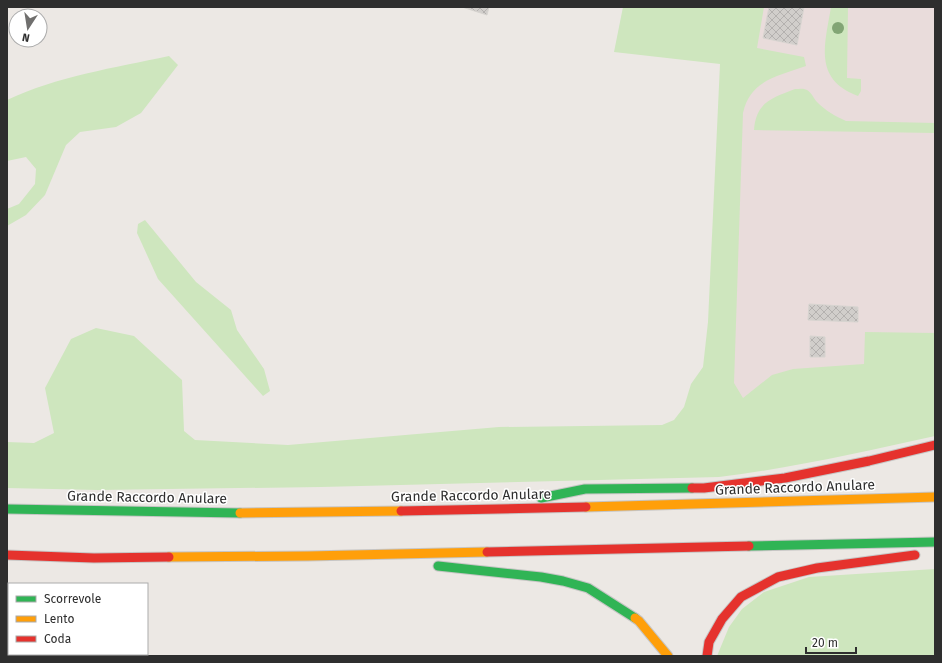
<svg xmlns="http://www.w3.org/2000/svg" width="942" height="663" viewBox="0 0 942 663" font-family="'Fira Sans',sans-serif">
	<defs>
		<pattern id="building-cross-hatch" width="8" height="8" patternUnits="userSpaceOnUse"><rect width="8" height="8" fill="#d1cecb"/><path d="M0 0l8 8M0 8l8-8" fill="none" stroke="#b4b1af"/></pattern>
	</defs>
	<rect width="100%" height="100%" fill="#ece8e4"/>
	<polygon fill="#e9dcdb" points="741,7 935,7 935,379 708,428"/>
	<g fill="#cee6be">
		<path d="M623,7H764L757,48L804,57L806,66C778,76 750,80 743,113L734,383L743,398L772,375L793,369L864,364L865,332L935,333V436C863,452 792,468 719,477L321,487L98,490L7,488V442L34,443L54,433L45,388L71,339L96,328L134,336L182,380L184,431L195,440L288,445L499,427L662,425L674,420L684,407L691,384L703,367L708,322L720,64L614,52Z"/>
		<path d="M831,7H848L847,78L861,79V91L858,96C813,79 825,44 831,7Z"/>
		<path d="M169,56L178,65L141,113L116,127L80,132L66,145L45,195L26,215L7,226V209L19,204L35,184L36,169L26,157L7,161V100C58,76 114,68 169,56Z"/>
		<path d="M795,89C799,89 803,88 807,90C812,93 814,99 817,102C826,111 835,116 846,121L935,123V133L754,130C756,102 772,98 795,89Z"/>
		<polygon points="145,220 196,282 231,310 237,330 264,369 270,391 263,396 158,279 137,233 138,224"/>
		<polygon points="935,569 935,656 717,656 729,627 742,609 764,592 809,577"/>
	</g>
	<g fill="url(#building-cross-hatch)" stroke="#d7d4d0">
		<polygon points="462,7 489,7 487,15"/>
		<polygon points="769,7 804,7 797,45 763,38"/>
		<polygon points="809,304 858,307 858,322 808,320"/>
		<polygon points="810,336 825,337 825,357 810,357"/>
	</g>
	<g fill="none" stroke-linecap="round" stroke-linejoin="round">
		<g stroke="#c6c5c4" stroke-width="11">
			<g id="fast">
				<polyline points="541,498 585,489 692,488"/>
				<polyline points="7,509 240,513"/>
				<polyline points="749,546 935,542"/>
				<polyline points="438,566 541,577 563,581 588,588 635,618"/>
			</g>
		</g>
		<g stroke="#c6c5c4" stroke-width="11">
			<g id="slow">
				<polyline points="586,507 935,497"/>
				<polyline points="240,513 401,511"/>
				<polyline points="169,557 308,556 487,552"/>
				<polyline points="635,618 639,621 668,656"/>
				<polyline points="7,640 9,641"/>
			</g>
		</g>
		<g stroke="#c6c5c4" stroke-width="11">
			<g id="jam">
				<polyline points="692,488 704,488 785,478 869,461 935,445"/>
				<polyline points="401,511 586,507"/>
				<polyline points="487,552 749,546"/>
				<polyline points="7,555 94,558 169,557"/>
				<polyline points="26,654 29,656"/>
				<polyline points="707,656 709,642 722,619 741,597 778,577 817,568 915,555"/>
			</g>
		</g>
		<use href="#fast" stroke="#30b455" stroke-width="9"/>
		<use href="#slow" stroke="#ff9f0a" stroke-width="9"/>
		<use href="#jam" stroke="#e5322d" stroke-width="9"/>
	</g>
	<circle fill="#82a575" cx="838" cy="28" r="6"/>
	<g text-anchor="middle" stroke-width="3" stroke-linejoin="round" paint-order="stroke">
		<g font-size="14" fill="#2e2e2e" stroke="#fff">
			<text transform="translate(795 487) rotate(-2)" y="5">Grande Raccordo Anulare</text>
			<text transform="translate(471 495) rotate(-1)" y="5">Grande Raccordo Anulare</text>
			<text transform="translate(147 497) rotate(1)" y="5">Grande Raccordo Anulare</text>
		</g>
	</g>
	<rect width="942" height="663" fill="none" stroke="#2e2e2e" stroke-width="16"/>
	<rect x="8" y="583" width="140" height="72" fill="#ffffff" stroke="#ababab"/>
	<rect x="16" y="596" width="20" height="6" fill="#30b455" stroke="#ababab"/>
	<text x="44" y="603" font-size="12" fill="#2e2e2e">Scorrevole</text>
	<rect x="16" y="616" width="20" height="6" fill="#ff9f0a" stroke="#ababab"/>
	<text x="44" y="623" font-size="12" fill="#2e2e2e">Lento</text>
	<rect x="16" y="636" width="20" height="6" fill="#e5322d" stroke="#ababab"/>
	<text x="44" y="643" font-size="12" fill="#2e2e2e">Coda</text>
	<g transform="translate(28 28) rotate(192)"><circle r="19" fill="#ffffff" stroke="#ababab"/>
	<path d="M0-3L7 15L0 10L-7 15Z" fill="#706f6e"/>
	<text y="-6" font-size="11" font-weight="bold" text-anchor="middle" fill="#2e2e2e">N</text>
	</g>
	<path d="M806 647v6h50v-6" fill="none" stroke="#2e2e2e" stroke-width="2"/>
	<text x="812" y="647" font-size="12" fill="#2e2e2e" stroke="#ffffff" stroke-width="3" paint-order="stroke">20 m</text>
</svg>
